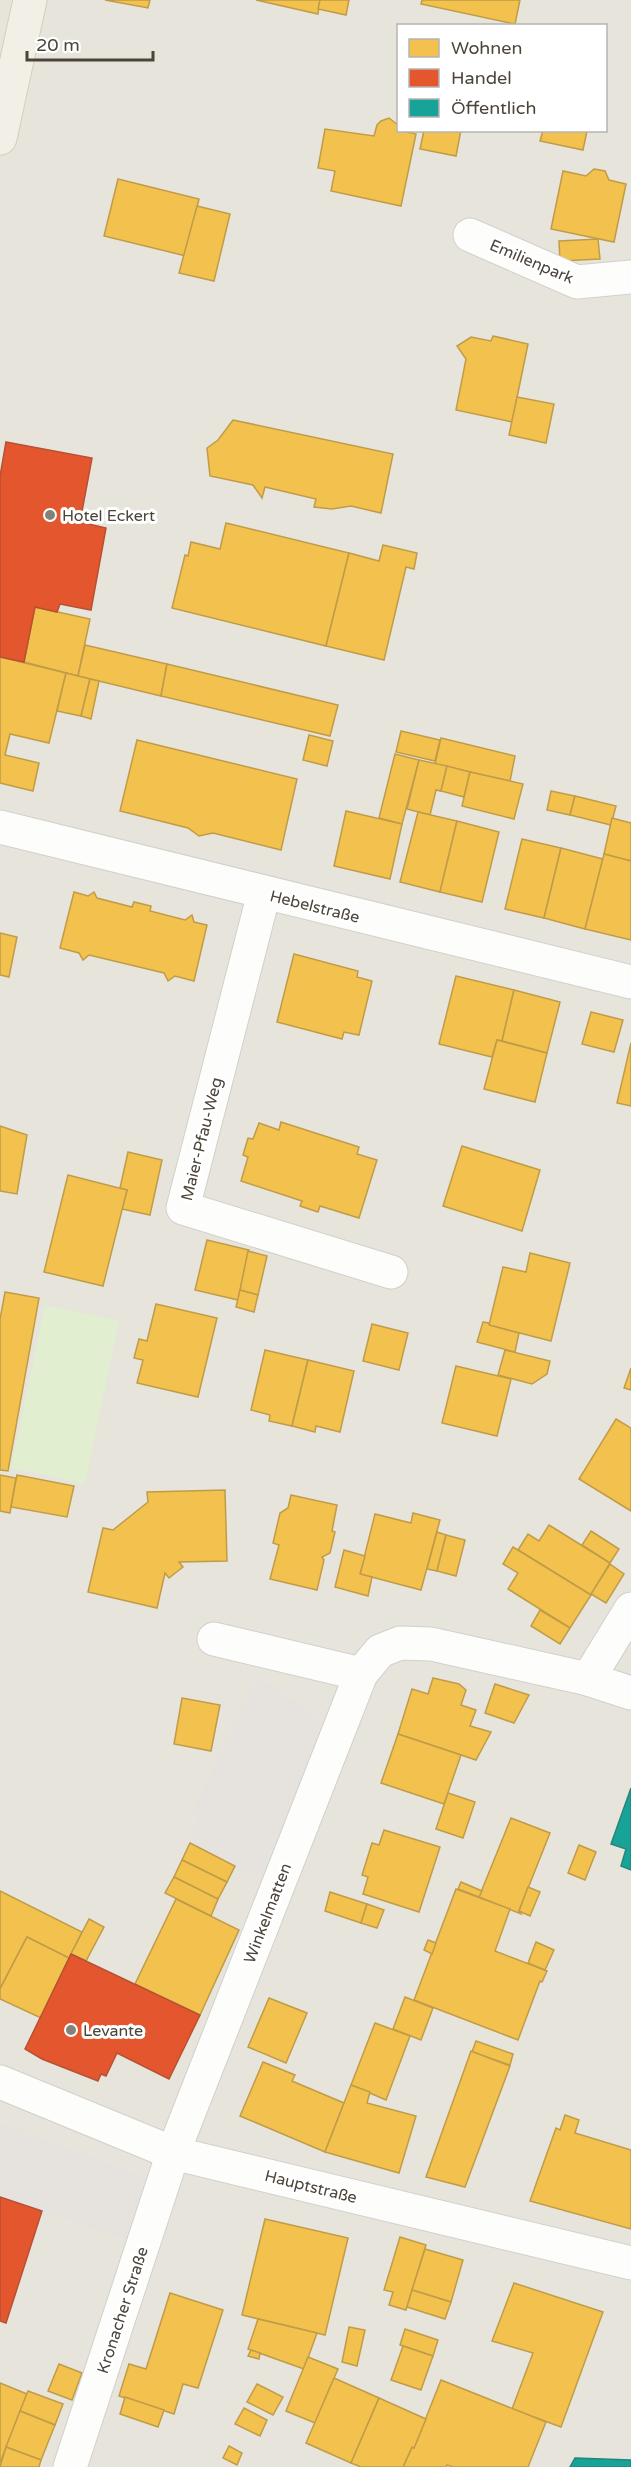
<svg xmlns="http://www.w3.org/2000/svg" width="631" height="2467" viewBox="0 0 631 2467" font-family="'Varela Round',sans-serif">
	<rect width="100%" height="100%" fill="#f4f2ee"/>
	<path fill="#e7e4dc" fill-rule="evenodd" d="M0,0H631V2467H0ZM398,26H606V130H398Z"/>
	<polygon fill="#e1eecf" points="45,1305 119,1321 85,1484 11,1468"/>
	<g fill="#e6e3df">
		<polygon points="256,1680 267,1682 318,1718 322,1731 260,1878 187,1843 199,1815 192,1811"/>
		<polygon points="0,2123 148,2178 127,2240 0,2197"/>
	</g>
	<g fill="#f2c14e" stroke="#c09c48" stroke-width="1.5">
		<polygon points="105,0 150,0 148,8"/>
		<polygon points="256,0 320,0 318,14"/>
		<polygon points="320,0 349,0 346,15 318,9"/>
		<polygon points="422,0 520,0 515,24 421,4"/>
		<polygon points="389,118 398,125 398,130 416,134 401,206 331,191 335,171 318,168 325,129 374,136 377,125 381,121"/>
		<polygon points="424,130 461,130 456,156 420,149"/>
		<polygon points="543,130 587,131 583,150 540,141"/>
		<polygon points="594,169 605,171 609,180 626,184 614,242 551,229 563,171 586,176"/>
		<polygon points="118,179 199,199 186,256 104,236"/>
		<polygon points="197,206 230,214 214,281 179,273"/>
		<polygon points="598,239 600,259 560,261 559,241"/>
		<polygon points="493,336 528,344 512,422 456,410 466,359 457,346 471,337 491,341"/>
		<polygon points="517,397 554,404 546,443 509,435"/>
		<polygon points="233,420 393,454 381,513 351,506 332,509 314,507 316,499 265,487 262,498 253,485 210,476 207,448 218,440"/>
		<polygon points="226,523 349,553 326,646 172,608 185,555 188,556 191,542 220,549"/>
		<polygon points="383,545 417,553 414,569 406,567 384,660 326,646 349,553 379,561"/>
		<polygon points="35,607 90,619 78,676 24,662"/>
		<polygon points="85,645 167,664 161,696 78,676"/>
		<polygon points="0,657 66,673 49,743 10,734 5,755 39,763 33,791 0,783"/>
		<polygon points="167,664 338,705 330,736 161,696"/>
		<polygon points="66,673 90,679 81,716 57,711"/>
		<polygon points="90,679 99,681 91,719 81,716"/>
		<polygon points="401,731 440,740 435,761 396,752"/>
		<polygon points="309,735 333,741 327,766 303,760"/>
		<polygon points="441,738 515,756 510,781 435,764"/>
		<polygon points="137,740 297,779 281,850 213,833 199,836 188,828 120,811"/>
		<polygon points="395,754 419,760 402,824 379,818"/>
		<polygon points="419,760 447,766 441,791 436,790 430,815 407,809"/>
		<polygon points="447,766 470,772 464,797 441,791"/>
		<polygon points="470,772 523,784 514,819 462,806"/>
		<polygon points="551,791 575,796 570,815 547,810"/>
		<polygon points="575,796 616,806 611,825 570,815"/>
		<polygon points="346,811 402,824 390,879 334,866"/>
		<polygon points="418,812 457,821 440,892 400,882"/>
		<polygon points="612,818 631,823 631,861 604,854"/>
		<polygon points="457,821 499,832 482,902 440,892"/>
		<polygon points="522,839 561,848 544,918 505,909"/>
		<polygon points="561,848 603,859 585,929 544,918"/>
		<polygon points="604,854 631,861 631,940 585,929"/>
		<polygon points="74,892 88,896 94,892 97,898 132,907 134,902 151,906 150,911 185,920 192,915 194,922 207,925 194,981 175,976 168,981 164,973 89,955 83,960 79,953 60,948"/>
		<polygon points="0,933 17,937 9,977 0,975"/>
		<polygon points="294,954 358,971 357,977 372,981 359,1035 344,1032 342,1039 277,1022"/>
		<polygon points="456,976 514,990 502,1041 497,1040 492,1057 439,1044"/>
		<polygon points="514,990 560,1002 547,1053 502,1041"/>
		<polygon points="591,1012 623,1020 614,1052 582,1044"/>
		<polygon points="497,1040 547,1053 535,1102 484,1089"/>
		<polygon points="631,1043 631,1106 617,1103"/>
		<polygon points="281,1122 359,1147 357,1154 377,1160 359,1218 320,1206 318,1212 300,1206 302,1201 241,1181 248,1157 243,1155 248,1138 253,1139 259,1123 279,1130"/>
		<polygon points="0,1126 27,1135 17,1194 0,1191"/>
		<polygon points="462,1146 540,1170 522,1231 443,1206"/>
		<polygon points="128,1152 162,1160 150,1215 122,1209 127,1190 120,1188"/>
		<polygon points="68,1175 127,1190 103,1286 44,1272"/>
		<polygon points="207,1240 249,1250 238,1300 195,1290"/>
		<polygon points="248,1251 267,1256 258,1295 240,1290"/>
		<polygon points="530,1253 570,1263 551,1341 489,1325 503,1267 526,1272"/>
		<polygon points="240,1290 258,1295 254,1312 236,1307"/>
		<polygon points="5,1292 39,1298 8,1471 0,1470 0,1319"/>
		<polygon points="156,1304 217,1318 198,1397 137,1383 143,1360 134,1358 139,1339 147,1341"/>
		<polygon points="483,1322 489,1323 489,1325 519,1333 515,1352 477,1342"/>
		<polygon points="372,1324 408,1333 399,1370 363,1361"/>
		<polygon points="265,1350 308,1360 292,1426 269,1421 270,1415 251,1410"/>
		<polygon points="505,1350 550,1361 547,1374 532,1384 498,1375"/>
		<polygon points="308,1360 354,1371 340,1432 316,1426 315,1432 292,1426"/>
		<polygon points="456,1366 511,1379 497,1436 442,1423"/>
		<polygon points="631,1368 631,1390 624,1388"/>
		<polygon points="616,1419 631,1428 631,1511 579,1479"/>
		<polygon points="0,1475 16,1478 10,1513 0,1511"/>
		<polygon points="17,1475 74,1486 67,1517 11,1507"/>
		<polygon points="225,1490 227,1561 179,1562 183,1567 169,1578 165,1573 157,1608 88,1592 103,1528 113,1530 148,1502 147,1492"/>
		<polygon points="291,1495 337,1505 332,1531 335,1532 330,1553 322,1557 324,1560 317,1590 270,1579 279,1545 273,1543 280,1513 288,1508"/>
		<polygon points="413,1513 440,1520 421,1590 360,1574 375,1514 411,1523"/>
		<polygon points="549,1525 610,1563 591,1595 518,1550 528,1534 539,1541"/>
		<polygon points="591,1531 619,1549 610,1563 582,1545"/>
		<polygon points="437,1532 446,1535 437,1571 427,1569"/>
		<polygon points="446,1535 465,1540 456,1576 437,1571"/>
		<polygon points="513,1547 591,1595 570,1628 508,1589 518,1573 503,1564"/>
		<polygon points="344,1550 365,1556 360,1574 372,1577 368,1596 335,1587"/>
		<polygon points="610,1564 624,1574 606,1603 591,1594"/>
		<polygon points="540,1610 570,1628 560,1644 531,1626"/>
		<polygon points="433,1678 459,1684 466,1690 461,1705 476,1710 470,1726 491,1732 476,1760 398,1734 412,1689 428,1694"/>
		<polygon points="495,1684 529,1695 514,1723 485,1713"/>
		<polygon points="182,1698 220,1705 211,1751 174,1744"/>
		<polygon points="398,1734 461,1755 444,1804 381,1783"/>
		<polygon points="448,1793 475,1802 463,1838 436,1829"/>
		<polygon points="511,1818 550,1833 519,1911 521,1914 479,1897"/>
		<polygon points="384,1830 440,1847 419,1912 363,1894 368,1877 362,1875 372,1843 379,1845"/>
		<polygon points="190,1843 235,1866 227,1882 182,1860"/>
		<polygon points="579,1845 596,1852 585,1880 568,1873"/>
		<polygon points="182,1860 227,1882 218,1899 174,1877"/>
		<polygon points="174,1877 218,1899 211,1916 165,1893"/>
		<polygon points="461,1882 482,1891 479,1897 458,1889"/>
		<polygon points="528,1887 540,1892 530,1916 519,1911"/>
		<polygon points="456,1889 510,1909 495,1951 547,1971 542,1982 540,1981 518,2040 414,2000"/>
		<polygon points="0,1891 82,1932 69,1958 27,1937 0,1989"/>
		<polygon points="330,1892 367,1904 361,1923 325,1911"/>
		<polygon points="176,1899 239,1930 200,2015 135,1984"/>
		<polygon points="367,1904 384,1910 377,1928 361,1923"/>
		<polygon points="89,1919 104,1927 86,1961 71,1954"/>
		<polygon points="27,1937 69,1958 41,2018 0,1999 0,1989"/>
		<polygon points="428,1940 436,1943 432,1954 424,1950"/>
		<polygon points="536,1942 554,1950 545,1970 528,1963"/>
		<polygon points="405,1997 433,2008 421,2040 393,2029"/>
		<polygon points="269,1998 307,2013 286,2063 248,2047"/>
		<polygon points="375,2023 410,2036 386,2100 351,2085"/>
		<polygon points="476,2041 513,2054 510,2065 472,2052"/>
		<polygon points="471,2051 510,2066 465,2187 426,2177"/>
		<polygon points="263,2062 295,2075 292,2081 344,2103 325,2152 240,2116"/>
		<polygon points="351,2085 370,2092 367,2103 416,2116 399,2173 325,2152"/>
		<polygon points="565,2115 579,2120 575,2133 631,2150 631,2229 530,2201 556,2128 560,2130"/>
		<polygon points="265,2219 348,2238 325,2335 242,2315"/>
		<polygon points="400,2237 426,2245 406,2310 389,2305 393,2292 384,2290"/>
		<polygon points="425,2249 463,2260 451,2302 412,2290"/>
		<polygon points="514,2283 603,2312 561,2427 512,2409 533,2353 492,2341"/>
		<polygon points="412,2290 451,2302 445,2319 407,2307"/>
		<polygon points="170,2293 223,2310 198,2388 183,2384 174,2414 119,2396 129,2364 146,2369"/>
		<polygon points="258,2319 317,2333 304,2369 248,2349"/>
		<polygon points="349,2327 365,2330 357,2366 342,2362"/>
		<polygon points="405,2329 438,2340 433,2356 400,2345"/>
		<polygon points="403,2346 433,2356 421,2390 391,2380"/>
		<polygon points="251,2350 260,2353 259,2359 248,2356"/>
		<polygon points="308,2357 338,2369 315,2423 286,2411"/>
		<polygon points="59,2364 82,2373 72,2400 48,2391"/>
		<polygon points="334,2378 379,2398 351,2463 306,2443"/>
		<polygon points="441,2380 546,2422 528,2467 453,2467 447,2465 446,2467 403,2467 412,2447 414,2448"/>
		<polygon points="0,2383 27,2394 0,2463"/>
		<polygon points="257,2384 283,2397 273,2415 247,2402"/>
		<polygon points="28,2391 63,2404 55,2425 20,2411"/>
		<polygon points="125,2397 164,2410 158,2427 120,2414"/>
		<polygon points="379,2398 426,2419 414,2448 412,2447 403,2467 361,2467 351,2463"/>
		<polygon points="244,2408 267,2420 260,2436 235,2424"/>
		<polygon points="20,2411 55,2425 41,2460 6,2447"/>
		<polygon points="229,2446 242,2453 237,2465 223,2458"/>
		<polygon points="6,2447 41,2460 39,2467 0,2467"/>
	</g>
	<g fill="#e4572e" stroke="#b65131" stroke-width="1.5">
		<polygon points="6,442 92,458 80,522 106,528 91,610 60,604 57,612 35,607 24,662 0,657 0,476"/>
		<polygon points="71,1954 200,2015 169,2079 117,2053 106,2076 101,2074 98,2081 42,2059 25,2049"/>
		<polygon points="0,2197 42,2211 6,2323 0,2321"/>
	</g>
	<g fill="#17a398" stroke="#27867c" stroke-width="1.5">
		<polygon points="631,1788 631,1870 621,1866 626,1849 611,1844"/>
		<polygon points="575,2458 631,2460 631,2467 570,2467"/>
	</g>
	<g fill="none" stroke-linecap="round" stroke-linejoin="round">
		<g stroke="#d2d0cb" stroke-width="35">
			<g id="minor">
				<polyline points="470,235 577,282 631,277"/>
				<polyline points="0,827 631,982"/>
				<polyline points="264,893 183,1208 391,1272"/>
				<polyline points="214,1639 361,1674"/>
				<polyline points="588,1679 631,1609"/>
				<polyline points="0,2082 173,2153 631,2263"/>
				<polyline points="70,2467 173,2153 361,1674 380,1651 400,1643 431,1644 588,1679 631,1693"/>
			</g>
		</g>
		<g stroke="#d6cebb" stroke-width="35">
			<polyline id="major" points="0,138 30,0"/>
		</g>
		<use href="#minor" stroke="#fdfdfc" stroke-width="33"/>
		<use href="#major" stroke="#f2efe6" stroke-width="33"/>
	</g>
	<g fill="#868178" stroke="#fff" stroke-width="2">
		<circle cx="50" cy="515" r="6"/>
		<circle cx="71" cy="2030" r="6"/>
	</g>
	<g text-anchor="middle" stroke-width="6" stroke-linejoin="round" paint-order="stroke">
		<g font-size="16" fill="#4b4439" stroke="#fff">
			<text transform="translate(532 261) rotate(23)" y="6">Emilienpark</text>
			<text transform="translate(315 906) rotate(14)" y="6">Hebelstraße</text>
			<text transform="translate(201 1139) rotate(-76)" y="6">Maier-Pfau-Weg</text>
			<text transform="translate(267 1913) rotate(-69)" y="6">Winkelmatten</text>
			<text transform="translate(311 2186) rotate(14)" y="6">Hauptstraße</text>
			<text transform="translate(122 2310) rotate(-72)" y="6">Kronacher Straße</text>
		</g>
		<g font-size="16" fill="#4b4439" stroke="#fff" text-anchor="start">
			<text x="62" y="521">Hotel Eckert</text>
			<text x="83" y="2036">Levante</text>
		</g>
	</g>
	<rect x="397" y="24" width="210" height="108" fill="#ffffff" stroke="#b7b4b0" stroke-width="1.5"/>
	<rect x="409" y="39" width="30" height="18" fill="#f2c14e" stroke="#b7b4b0" stroke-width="1.5"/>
	<text x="451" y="54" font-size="18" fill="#4b4439">Wohnen</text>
	<rect x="409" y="69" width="30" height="18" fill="#e4572e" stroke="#b7b4b0" stroke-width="1.5"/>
	<text x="451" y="84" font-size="18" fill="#4b4439">Handel</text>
	<rect x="409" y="99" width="30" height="18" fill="#17a398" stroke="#b7b4b0" stroke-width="1.5"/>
	<text x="451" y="114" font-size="18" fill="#4b4439">Öffentlich</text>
	<path d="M27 51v9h126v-9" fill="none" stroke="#4b4439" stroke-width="3"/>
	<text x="36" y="51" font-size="18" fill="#4b4439" stroke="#ffffff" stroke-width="4.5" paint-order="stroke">20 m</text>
</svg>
